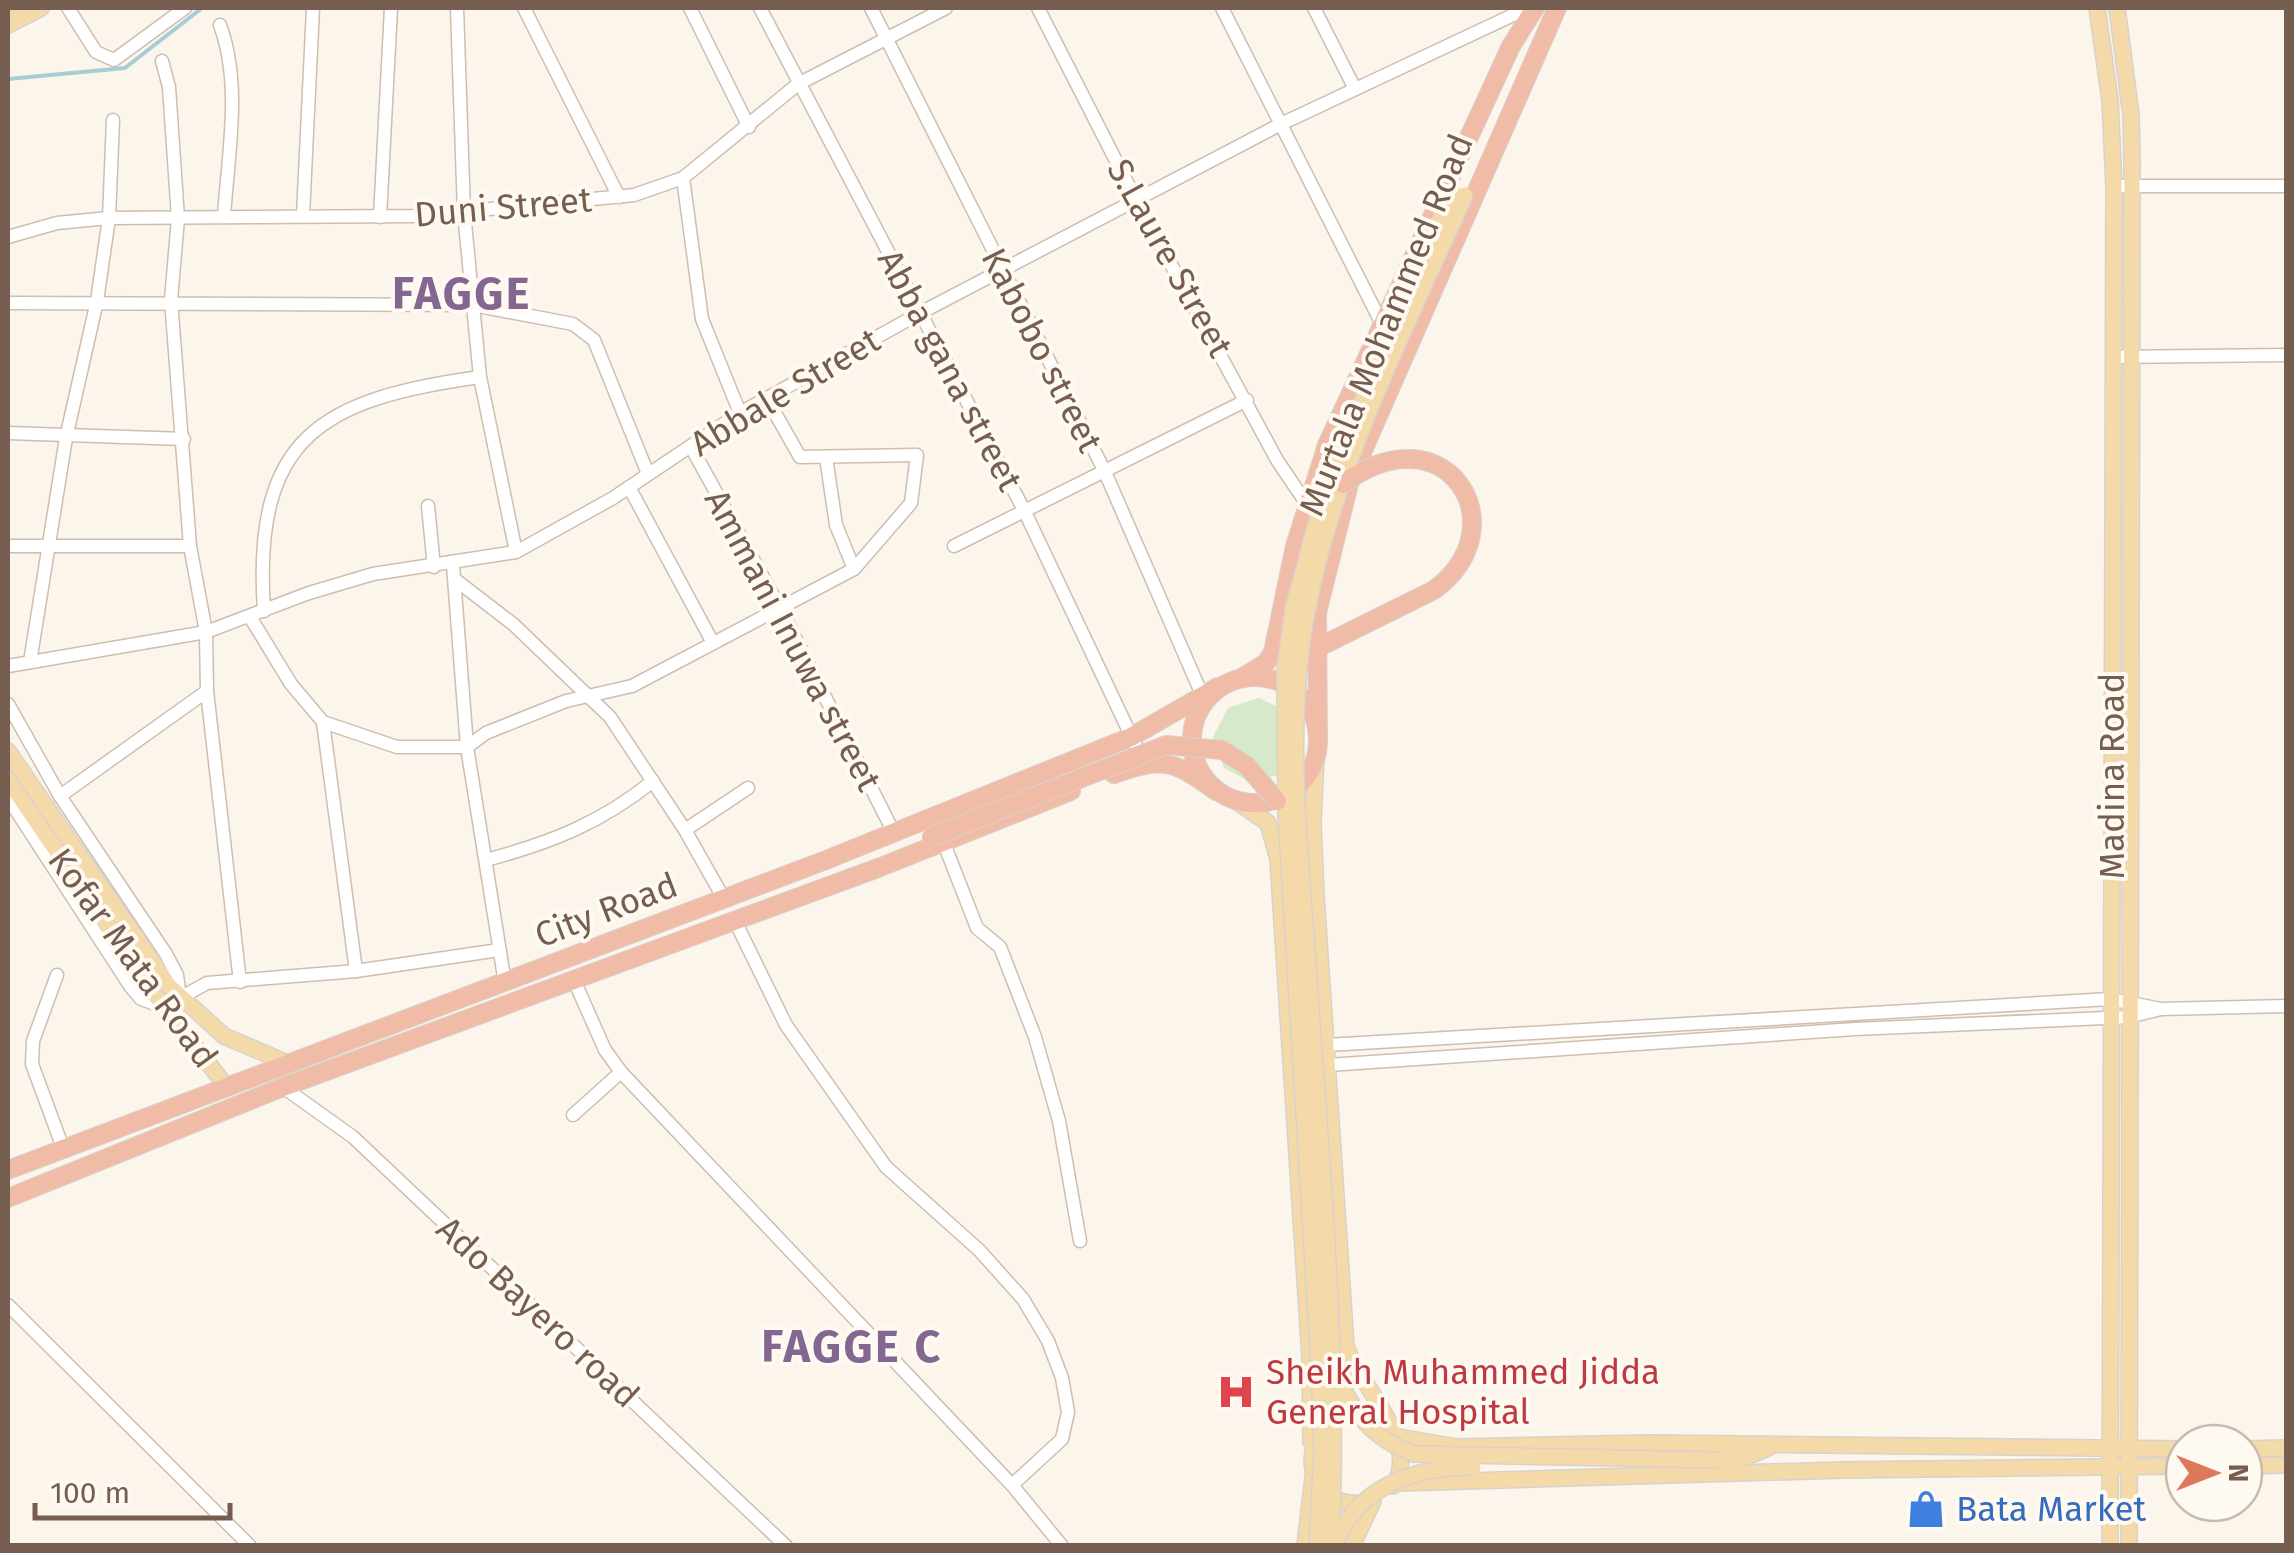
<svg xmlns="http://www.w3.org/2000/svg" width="2294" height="1553" viewBox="0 0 2294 1553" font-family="'Fira Sans',sans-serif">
	<rect width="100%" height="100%" fill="#fbf5eb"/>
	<polygon fill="#d6e9ca" points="1259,698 1288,712 1283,773 1252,783 1224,768 1213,737 1228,708"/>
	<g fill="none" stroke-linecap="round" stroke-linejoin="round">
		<polyline stroke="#a7cdd5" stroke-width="4" points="8,79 125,68 202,8"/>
		<g stroke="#cdbeb1" stroke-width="15">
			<g id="minor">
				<polyline points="68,8 96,52 114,60 185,8"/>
				<polyline points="457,8 464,213 480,377 516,552"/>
				<polyline points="524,8 619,197"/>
				<polyline points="690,8 749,127"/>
				<polyline points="760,8 1024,510 1144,763"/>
				<polyline points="871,8 1105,472 1203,697"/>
				<polyline points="1038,8 1135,198 1277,460 1308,506"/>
				<polyline points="1222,8 1381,322"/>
				<polyline points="1314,8 1355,89"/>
				<path d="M220,25C242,85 228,153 224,217"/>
				<polyline points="162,61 169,87 178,218 171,300 190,546 206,632 207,691 240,982"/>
				<polyline points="683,178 702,319 740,413"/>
				<polyline points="2114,186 2286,186"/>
				<polyline points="303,215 313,8"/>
				<polyline points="380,217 391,8"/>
				<polyline points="8,237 57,223 109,218 418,216 634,195 683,178 798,84 946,8"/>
				<polyline points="8,303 473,305 573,324 594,340 648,474"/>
				<polyline points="2113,357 2286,355"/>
				<polyline points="8,433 184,439"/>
				<polyline points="691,447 780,608 894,833"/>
				<polyline points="826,457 836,525 854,569"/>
				<polyline points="629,487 713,643"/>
				<polyline points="428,506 434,567"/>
				<polyline points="8,546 190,546"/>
				<polyline points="954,546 1247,400"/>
				<polyline points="453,565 467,747 505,983"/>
				<polyline points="457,581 513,624 610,717 685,830 724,899"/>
				<path d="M264,611C252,437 321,399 480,377"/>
				<polyline points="250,617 291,684 323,722 397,747 467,747 486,733 566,701 632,686 854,569 911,503 917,455 800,457 767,399"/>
				<polyline points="30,662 66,438 97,301 109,218 113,120"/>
				<polyline points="8,666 206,632 309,593 373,574 516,552 613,498 740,413 922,312 1281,124 1528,8"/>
				<polyline points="8,704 60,796 166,954 177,975 180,998 207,983 356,971 499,950"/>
				<polyline points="323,722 356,971"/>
				<polyline points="60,796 207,691"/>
				<polyline points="8,798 130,986 141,999 164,1007"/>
				<polyline points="685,830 748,788"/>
				<polyline points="943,841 977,928 1000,947 1035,1037 1059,1121 1080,1241"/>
				<path d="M486,860C550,843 601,823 653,781"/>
				<polyline points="734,919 786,1025 886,1167 979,1250 1023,1299 1048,1341 1062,1378 1068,1412 1062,1439 1012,1485"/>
				<polyline points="57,975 33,1041 32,1064 63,1148"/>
				<polyline points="573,978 605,1050 621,1072 1012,1485 1062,1546"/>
				<polyline points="2161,1009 2286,1006"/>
				<polyline points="1327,1045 2110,999 2161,1009 2128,1017 1855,1029 1328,1065"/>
				<polyline points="283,1087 353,1137 786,1546"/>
				<polyline points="573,1115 621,1072"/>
				<polyline points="8,1305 250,1546"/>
			</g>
		</g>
		<g stroke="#d8d2ce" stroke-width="18">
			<g id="major">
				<polyline points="2097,8 2110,100 2114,186 2110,1546"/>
				<polyline points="2117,8 2131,115 2132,160 2129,1546"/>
				<polyline points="8,10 13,8"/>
				<polyline points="8,25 41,8"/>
				<polyline points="8,751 169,986 224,1036 285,1062"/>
				<path d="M1316,755L1313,823L1316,896L1346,1346C1361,1388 1422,1445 1393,1486"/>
				<polyline points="8,780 155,995 226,1086"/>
				<polyline points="1236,801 1268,823 1278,859 1310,1357 1311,1442"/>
				<polyline points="1398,1437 1457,1447 1650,1443 2184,1449"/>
				<polyline points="2244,1449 2286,1448"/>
				<polyline points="1718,1460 1745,1457 1768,1448"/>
				<polyline points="2244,1466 2286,1465"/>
				<polyline points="1400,1483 1842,1470 2184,1466"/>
				<path d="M1371,1502C1310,1515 1290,1444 1342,1414L1376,1415L1390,1425"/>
				<polyline points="1305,1546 1313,1477"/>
				<polyline points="1352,1546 1373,1501"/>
			</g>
		</g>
		<g stroke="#d8d2ce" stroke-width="20">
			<g id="highway">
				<polyline points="1309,652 1434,590"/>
				<circle cx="1255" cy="740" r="63"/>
				<polyline points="1243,677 1266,663 1273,652 1295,546 1327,445 1511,46 1535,8"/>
				<polyline points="1318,739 1317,613 1350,480 1557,8"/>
				<path d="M1114,774C1164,756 1174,761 1216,791"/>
				<polyline points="8,1170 826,860 1131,737 1218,687"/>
				<polyline points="8,1198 283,1087 878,868 1071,791"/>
			</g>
		</g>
		<use href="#minor" stroke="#fff" stroke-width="12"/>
		<use href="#major" stroke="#f5daa9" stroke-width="15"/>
		<use href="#highway" stroke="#f1bca7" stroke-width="18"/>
		<g stroke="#d8d2ce" stroke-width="18" stroke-linecap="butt">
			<g id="major-bridge">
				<path d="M1337,1374C1354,1415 1372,1438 1414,1454L1718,1460"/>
				<polyline points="1317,1546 1322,1451 1319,1366 1286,814 1285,670 1293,610 1326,487 1453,190"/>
				<path d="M1331,1546C1340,1352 1321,1158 1308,965C1300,848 1285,726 1307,611C1335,465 1405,330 1465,195"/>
				<path d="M1334,1546C1357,1486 1414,1467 1473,1467"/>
			</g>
		</g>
		<g stroke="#d8d2ce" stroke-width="20" stroke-linecap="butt">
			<g id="highway-bridge">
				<path d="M1343,484C1445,407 1521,526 1434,590"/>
				<polyline points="931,837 1166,745 1222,750 1246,765 1277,801"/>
			</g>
		</g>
		<use href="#major-bridge" stroke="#f5daa9" stroke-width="15"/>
		<use href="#highway-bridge" stroke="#f1bca7" stroke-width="18"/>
	</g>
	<defs>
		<g id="hospital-bare" transform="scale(3)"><path d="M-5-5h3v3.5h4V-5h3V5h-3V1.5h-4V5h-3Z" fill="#e0444e" stroke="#fef9f1" stroke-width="2.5" paint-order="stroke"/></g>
		<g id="shop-bare" transform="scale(3)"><path d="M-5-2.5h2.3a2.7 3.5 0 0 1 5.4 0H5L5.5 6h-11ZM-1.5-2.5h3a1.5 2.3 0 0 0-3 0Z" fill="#3f7fe0" stroke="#fef9f1" stroke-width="2.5" paint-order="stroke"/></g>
	</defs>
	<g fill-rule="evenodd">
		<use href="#hospital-bare" x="1236" y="1392"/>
		<use href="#shop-bare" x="1926" y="1509"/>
	</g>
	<g text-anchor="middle" stroke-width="8" stroke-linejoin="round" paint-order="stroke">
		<g font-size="35" fill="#755e4f" stroke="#fef9f1">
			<text transform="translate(503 207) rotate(-5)" y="12">Duni Street</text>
			<text transform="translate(1170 258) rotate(61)" y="12">S.Laure Street</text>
			<text transform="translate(1386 325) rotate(-68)" y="12">Murtala Mohammed Road</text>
			<text transform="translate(1042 350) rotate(63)" y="12">Kabobo street</text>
			<text transform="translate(950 370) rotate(62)" y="12">Abba gana street</text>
			<text transform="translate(785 392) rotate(-31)" y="12">Abbale Street</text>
			<text transform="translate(793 640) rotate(62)" y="12">Ammani Inuwa street</text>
			<text transform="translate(2112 776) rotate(-90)" y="12">Madina Road</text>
			<text transform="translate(606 910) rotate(-21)" y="12">City Road</text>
			<text transform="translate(133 958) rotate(54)" y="12">Kofar Mata Road</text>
			<text transform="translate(538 1312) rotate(43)" y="12">Ado Bayero road</text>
		</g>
		<g font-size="35" fill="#be3a42" stroke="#fef9f1" text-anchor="start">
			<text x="1266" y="1384">Sheikh Muhammed Jidda<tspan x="1266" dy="40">General Hospital</tspan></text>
		</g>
		<g font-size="35" fill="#366cbe" stroke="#fef9f1" text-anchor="start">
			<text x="1956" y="1521">Bata Market</text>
		</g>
		<g font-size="45" font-weight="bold" letter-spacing="2.5" fill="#846790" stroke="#fef9f1">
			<text x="462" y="309">FAGGE</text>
			<text x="852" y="1362">FAGGE C</text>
		</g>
	</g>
	<rect width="2294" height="1553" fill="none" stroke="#755e4f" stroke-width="20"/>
	<g transform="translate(2214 1473) rotate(90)"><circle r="48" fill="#fef9f1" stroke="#c7bbb0" stroke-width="2.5"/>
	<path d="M0-8L18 38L0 25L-18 38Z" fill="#dc795a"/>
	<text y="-15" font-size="28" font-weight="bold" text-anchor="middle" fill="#755e4f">N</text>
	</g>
	<path d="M35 1503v15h195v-15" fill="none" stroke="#755e4f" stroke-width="5"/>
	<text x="50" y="1503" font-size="30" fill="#755e4f" stroke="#fef9f1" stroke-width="8" paint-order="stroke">100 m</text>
</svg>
